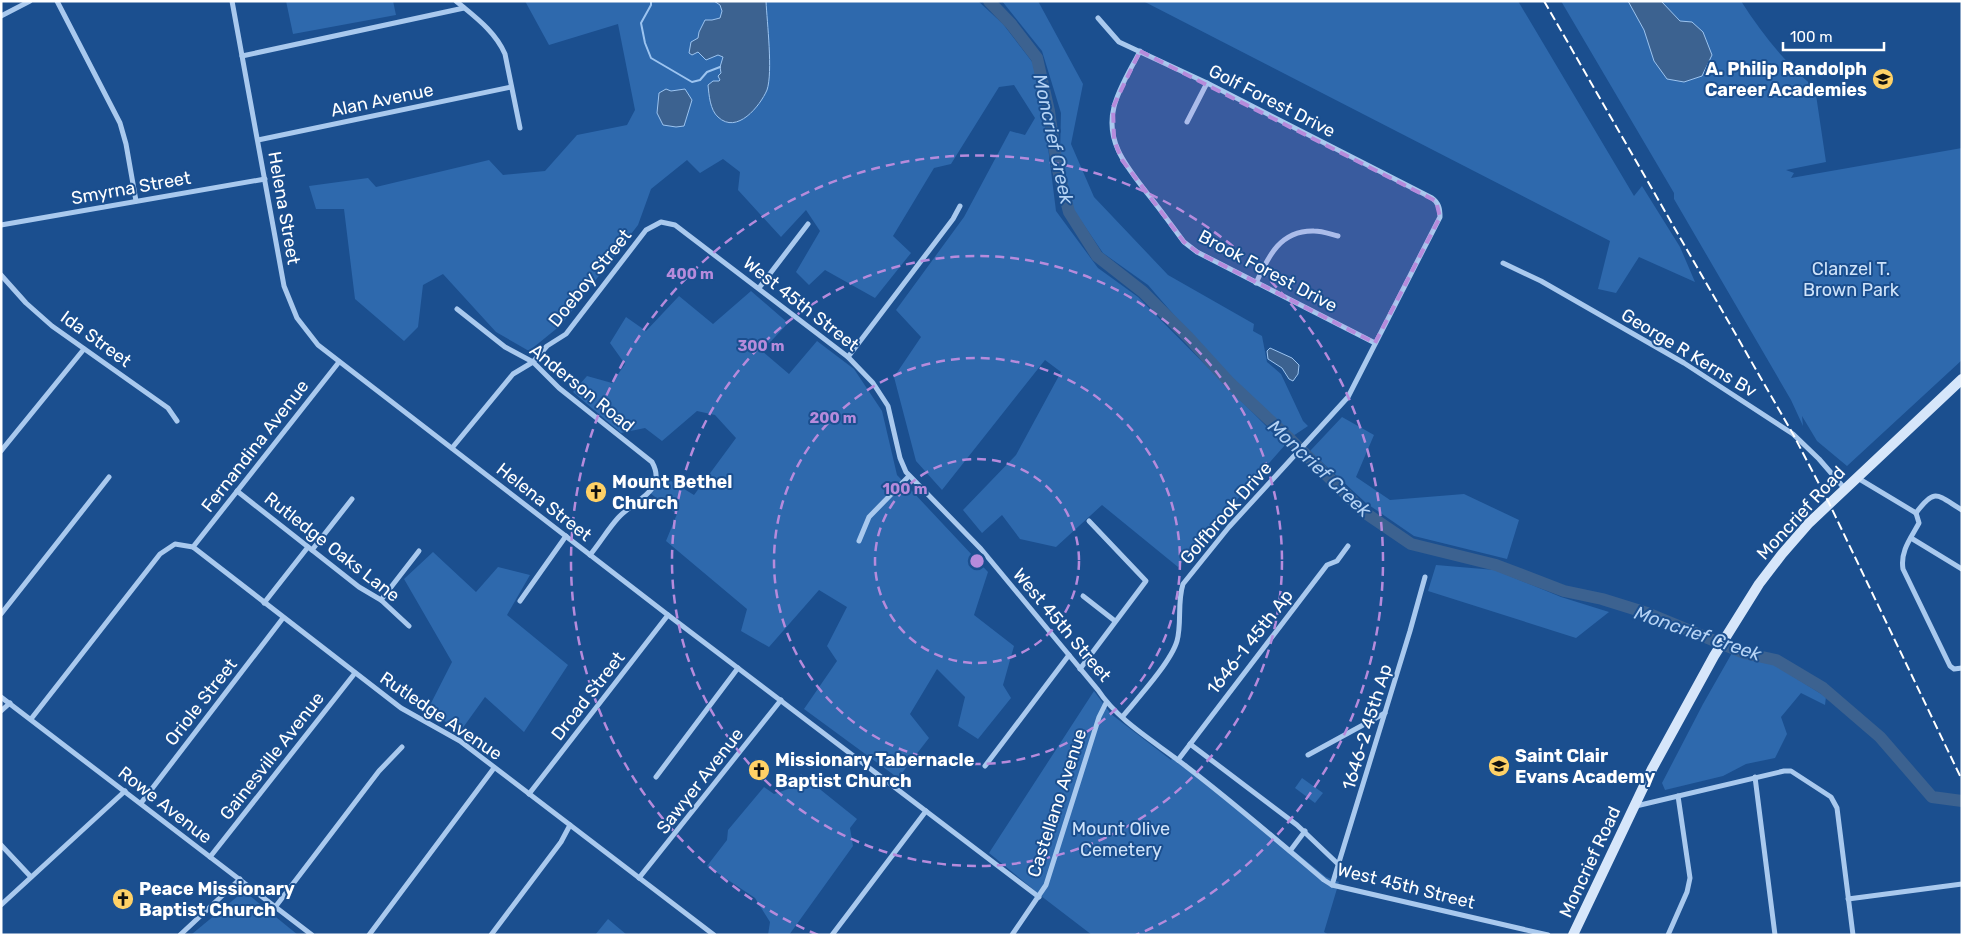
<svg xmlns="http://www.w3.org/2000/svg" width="1963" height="936" viewBox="0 0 1963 936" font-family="Rubik,sans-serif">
	<rect width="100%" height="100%" fill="#1b4f8f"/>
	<g fill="#2e69ad">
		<polygon points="286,1 393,1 396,15 293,34"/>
		<polygon points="525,1 714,1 720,5 722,11 720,18 704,23 699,32 698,52 702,55 718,55 723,57 720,67 720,79 711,104 718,117 728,123 769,58 766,1 978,1 1003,24 1033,63 1045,123 1056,211 1098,268 1138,297 1285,445 1178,567 1102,505 1056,547 1020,539 1002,515 982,533 963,510 1016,455 1061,372 1045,360 942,490 916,461 894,377 921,337 896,310 964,217 1010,131 1025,135 1035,118 1014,85 999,87 951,164 934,168 893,236 911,253 875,298 825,270 809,285 796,272 820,231 806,210 781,237 738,190 740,172 723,159 700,173 687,160 651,189 638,225 561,325 529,351 496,332 443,274 423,285 418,327 404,341 355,299 344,209 316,209 309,186 368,178 376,187 489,160 503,175 545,171 577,135 627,125 635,110 618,24 549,45"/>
		<polygon points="1002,1 1038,1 1083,84 1071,144 1094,197 1168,275 1254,324 1253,331 1262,336 1267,362 1281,374 1303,421 1308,426 1293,436 1232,382 1148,285 1103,253 1073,209 1060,155 1061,113 1042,51"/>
		<polygon points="1143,1 1518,1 1634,196 1642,186 1680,247 1695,282 1639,257 1616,293 1598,289 1610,241"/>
		<path d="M1561,1H1741C1762,34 1785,63 1815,88L1826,162L1786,170L1794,173L1791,178L1962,148V360L1847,466L1817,441L1802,416L1803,426L1791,400L1674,199V193Z"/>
		<polygon points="751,291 788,323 762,351 789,374 817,341 854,369 882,411 897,475 988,572 974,615 1014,646 1003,685 1011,698 978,739 958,726 965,697 937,669 910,714 929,738 898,778 804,709 837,661 827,646 847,607 819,590 769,647 741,631 747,609 666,541 677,514 650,493 658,481 671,481 694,495 736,438 715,415 697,411 662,441 645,428 621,433 573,392 587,376 612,383 625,364 610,343 626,317 646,331 679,296 713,324"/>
		<polygon points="1342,417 1374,435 1356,477 1390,500 1464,494 1519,520 1507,559 1414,536 1366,503 1310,451"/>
		<polygon points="433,552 476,592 498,567 530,575 507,615 568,665 524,732 485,697 462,729 426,713 452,662 404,579"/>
		<polygon points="1436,565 1495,570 1561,597 1609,612 1576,638 1428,591"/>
		<polygon points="1732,653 1775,665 1826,697 1825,705 1801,693 1781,717 1787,734 1775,758 1746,764 1723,776 1665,790 1662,783 1703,704"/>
		<polygon points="1094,691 1111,714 1171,760 1175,755 1326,877 1339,882 1324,932 1329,935 1092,935 1045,899 989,853"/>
		<polygon points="801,774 857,819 850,828 853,846 789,935 768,935 770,922 755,898 707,866 727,840 728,830 764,787 774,794 791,788"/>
		<polygon points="1302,778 1323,793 1315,803 1295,788"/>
		<polygon points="244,891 298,935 192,934"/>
		<polygon points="608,919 627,935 595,935"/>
	</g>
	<g fill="#3c6290" stroke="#9cc4f0">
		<path d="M714,1H766C767,22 773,72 767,90C760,106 737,135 718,117C710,110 709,95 708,85L713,81H719L720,80L718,76L721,73L720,67L723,57L718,55L706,60L698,52L692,55L689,53L691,42L698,38L699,32L705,20H712L720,18L722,11L720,5Z"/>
		<polygon points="1628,1 1661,1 1680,21 1692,22 1703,32 1712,55 1702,76 1684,82 1667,79 1654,61 1644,30"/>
		<polygon points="666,89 671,91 685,89 692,100 684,126 676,127 663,125 657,113 659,93"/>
		<polygon points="1270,348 1292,358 1299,365 1298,374 1293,381 1289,379 1282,368 1268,359 1267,351"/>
	</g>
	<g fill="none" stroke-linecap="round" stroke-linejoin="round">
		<polyline stroke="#9cc4f0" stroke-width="2" points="651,1 651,5 641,23 645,43 651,58 692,82 700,80 707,72 720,67"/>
		<polyline stroke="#3c6290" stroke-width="12" points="989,1 1011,24 1037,58 1049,111 1057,166 1069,212 1097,256 1143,292 1188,337 1230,383 1292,441 1364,512 1411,544 1496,565 1564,591 1602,599 1647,613 1744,653 1776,660 1823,688 1880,737 1932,797 1962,801"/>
		<g stroke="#a9c9ee" stroke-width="5">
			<polyline points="57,1 120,123 126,144 136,201"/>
			<polyline points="232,1 284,286 297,318 318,345 668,615 1039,897"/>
			<path d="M456,1C475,17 495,31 505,54L520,128"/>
			<polyline points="1,16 30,1"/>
			<path d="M1098,18L1119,42L1207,83L1432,198C1439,203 1440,209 1440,217L1348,397L1229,527L1183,584C1177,603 1182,623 1177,641C1171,662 1137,699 1123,716"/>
			<path d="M1140,51C1131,69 1119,87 1114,107C1105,142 1127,167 1147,193C1160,209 1172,226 1184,242L1197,252L1375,343"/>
			<polyline points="242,56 464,8"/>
			<polyline points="1187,122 1207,83"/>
			<polyline points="258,140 511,87"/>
			<polyline points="1,225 265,179"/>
			<polyline points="1503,263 1541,281 1684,363 1793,434 1819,459 1845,489"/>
			<polyline points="1,275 26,303 52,326 168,408 177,421"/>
			<path d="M1256,283C1268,257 1280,230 1314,231C1322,231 1330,234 1338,236"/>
			<polyline points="759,288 808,224"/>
			<path d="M457,309L505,347L533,362L559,388L652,462C668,491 634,500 618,518C608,529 600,543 590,555"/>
			<polyline points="848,357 953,219 960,206"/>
			<path d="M452,448L513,374L533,362L547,346L566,334L646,230L661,222L675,225L848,357L873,383L888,406L900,458L906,472L981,549L1098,690C1119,722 1157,743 1187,767C1234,803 1279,842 1324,880L1332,885L1548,935"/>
			<polyline points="1,451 84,349"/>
			<polyline points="1856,477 1916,513"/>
			<polyline points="237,491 359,587 381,600 409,626"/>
			<path d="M1916,513L1919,523C1911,538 1900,551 1903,569L1950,666L1954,669L1962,668"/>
			<path d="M1916,513C1935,487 1937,495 1962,510"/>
			<polyline points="1911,538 1962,569"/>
			<polyline points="859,541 869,517 909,476"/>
			<polyline points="193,547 339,362"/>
			<polyline points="312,550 352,499"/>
			<polyline points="1083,596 1115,621"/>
			<polyline points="381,600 419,551"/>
			<polyline points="520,601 566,536"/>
			<polyline points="264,603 308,547"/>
			<polyline points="1,614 109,477"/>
			<polyline points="1080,669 1146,581 1089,521"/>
			<polyline points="1,697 312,935"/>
			<polyline points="1,711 10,703"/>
			<polyline points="31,719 160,554 175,544 193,547 401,708 460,741 714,935"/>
			<polyline points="1190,744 1297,825 1338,864"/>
			<polyline points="1308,755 1385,713"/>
			<polyline points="1178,760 1327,565 1337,561 1348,546"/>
			<polyline points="985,766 1069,655"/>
			<polyline points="656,777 738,668"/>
			<polyline points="1755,777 1775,935"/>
			<polyline points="529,794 668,615"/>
			<polyline points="141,803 283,618"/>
			<polyline points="1636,806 1784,771 1791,771 1831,797 1837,808 1853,935"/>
			<polyline points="1,845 31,877"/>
			<polyline points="1290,851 1305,831"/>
			<polyline points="210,857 355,673"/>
			<polyline points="639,878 781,700"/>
			<polyline points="1332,885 1410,631 1425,577"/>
			<polyline points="1848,899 1962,884"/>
			<polyline points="1,905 125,791"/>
			<polyline points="276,906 379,771 402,747"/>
			<polyline points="180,935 240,879"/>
			<polyline points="369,935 494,768"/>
			<polyline points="491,935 561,842 570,825"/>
			<polyline points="832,935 926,811"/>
			<polyline points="1012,935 1046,885 1099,717 1106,703"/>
			<polyline points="1668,935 1687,892 1690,878 1678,796"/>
		</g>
		<polyline stroke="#d6e6fa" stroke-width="10" points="1573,935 1652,769 1714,656 1759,584 1782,554 1809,523 1962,379"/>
		<polyline stroke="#fff" stroke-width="2" stroke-dasharray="9 4" stroke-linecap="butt" points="1544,1 1793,434 1829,503 1962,780"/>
	</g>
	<path fill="#b68bdc" fill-opacity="0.2" stroke="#b68bdc" stroke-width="4" stroke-dasharray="10 6" stroke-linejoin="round" d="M1140,51L1436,201L1440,217L1375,343L1197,252L1184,242L1122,160L1114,140L1113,107Z"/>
	<g fill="none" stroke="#b68bdc" stroke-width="2.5" stroke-dasharray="9 6">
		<circle cx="977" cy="561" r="102"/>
		<circle cx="977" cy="561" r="203"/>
		<circle cx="977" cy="561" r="305"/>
		<path d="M818 935A406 406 0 1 1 1136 935"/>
	</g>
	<defs>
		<g id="school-disc" transform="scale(1.125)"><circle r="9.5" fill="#ffd166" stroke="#1b4f8f"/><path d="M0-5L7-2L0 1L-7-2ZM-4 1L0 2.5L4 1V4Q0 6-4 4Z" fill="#111"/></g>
		<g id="church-disc" transform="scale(1.125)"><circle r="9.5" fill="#ffd166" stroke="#1b4f8f"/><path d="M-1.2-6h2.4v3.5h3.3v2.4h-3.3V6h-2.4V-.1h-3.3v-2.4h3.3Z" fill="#111"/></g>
	</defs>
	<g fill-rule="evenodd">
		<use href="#school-disc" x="1883" y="79"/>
		<use href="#church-disc" x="596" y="492"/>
		<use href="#school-disc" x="1499" y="766"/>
		<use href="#church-disc" x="759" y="770"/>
		<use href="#church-disc" x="123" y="899"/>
	</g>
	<g text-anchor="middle" stroke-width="4" stroke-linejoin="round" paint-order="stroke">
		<g font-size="18" font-weight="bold" fill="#fff" stroke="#1b4f8f" text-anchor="start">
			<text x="1867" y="75" text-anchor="end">A. Philip Randolph<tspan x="1867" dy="21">Career Academies</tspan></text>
			<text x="612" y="488">Mount Bethel<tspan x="612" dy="21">Church</tspan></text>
			<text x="1515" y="762">Saint Clair<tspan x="1515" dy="21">Evans Academy</tspan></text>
			<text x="775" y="766">Missionary Tabernacle<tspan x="775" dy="21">Baptist Church</tspan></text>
			<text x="139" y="895">Peace Missionary<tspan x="139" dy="21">Baptist Church</tspan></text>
		</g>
		<g font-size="18" fill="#fff" stroke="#1b4f8f">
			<text transform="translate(382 100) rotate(-12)" y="6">Alan Avenue</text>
			<text transform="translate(1272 101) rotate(27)" y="6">Golf Forest Drive</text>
			<text transform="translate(131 188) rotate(-10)" y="6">Smyrna Street</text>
			<text transform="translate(284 208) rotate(80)" y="6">Helena Street</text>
			<text transform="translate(1268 271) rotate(28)" y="6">Brook Forest Drive</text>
			<text transform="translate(590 278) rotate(-51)" y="6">Doeboy Street</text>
			<text transform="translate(801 304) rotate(38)" y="6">West 45th Street</text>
			<text transform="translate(96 339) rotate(36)" y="6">Ida Street</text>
			<text transform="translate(1689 353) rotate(31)" y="6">George R Kerns Bv</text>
			<text transform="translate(582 388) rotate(39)" y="6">Anderson Road</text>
			<text transform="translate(255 446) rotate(-52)" y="6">Fernandina Avenue</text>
			<text transform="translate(544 502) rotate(38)" y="6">Helena Street</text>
			<text transform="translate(1226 513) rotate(-49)" y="6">Golfbrook Drive</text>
			<text transform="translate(1801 513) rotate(-47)" y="6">Moncrief Road</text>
			<text transform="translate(332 547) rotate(38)" y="6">Rutledge Oaks Lane</text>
			<text transform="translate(1062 625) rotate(50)" y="6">West 45th Street</text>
			<text transform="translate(1250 642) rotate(-52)" y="6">1646-1 45th Ap</text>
			<text transform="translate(588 696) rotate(-52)" y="6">Droad Street</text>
			<text transform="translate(201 702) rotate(-52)" y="6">Oriole Street</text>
			<text transform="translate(441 716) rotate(34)" y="6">Rutledge Avenue</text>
			<text transform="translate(1367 727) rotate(-73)" y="6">1646-2 45th Ap</text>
			<text transform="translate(272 756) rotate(-52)" y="6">Gainesville Avenue</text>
			<text transform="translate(700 781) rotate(-52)" y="6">Sawyer Avenue</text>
			<text transform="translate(1057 803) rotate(-72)" y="6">Castellano Avenue</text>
			<text transform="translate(165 805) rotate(38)" y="6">Rowe Avenue</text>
			<text transform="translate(1590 862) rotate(-65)" y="6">Moncrief Road</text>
			<text transform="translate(1406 886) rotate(14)" y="6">West 45th Street</text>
		</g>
		<g font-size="18" fill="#cfe3fa" stroke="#1b4f8f">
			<text x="1851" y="275">Clanzel T.<tspan x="1851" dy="21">Brown Park</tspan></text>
			<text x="1121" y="835">Mount Olive<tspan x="1121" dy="21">Cemetery</tspan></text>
		</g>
		<g font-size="19" font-style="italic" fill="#b5d3f5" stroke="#1b4f8f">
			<text transform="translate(1054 139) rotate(78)" y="7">Moncrief Creek</text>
			<text transform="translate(1320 468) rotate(43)" y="7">Moncrief Creek</text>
			<text transform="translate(1698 633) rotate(19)" y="7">Moncrief Creek</text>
		</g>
	</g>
	<circle cx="977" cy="561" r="8" fill="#b68bdc" stroke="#1b4f8f" stroke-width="2.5"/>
	<g font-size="15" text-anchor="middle" font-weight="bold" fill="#b68bdc" stroke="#1b4f8f" stroke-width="4" stroke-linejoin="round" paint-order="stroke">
		<text x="690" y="279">400 m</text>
		<text x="761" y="351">300 m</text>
		<text x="833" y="423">200 m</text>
		<text x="905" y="494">100 m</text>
	</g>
	<rect width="1963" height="936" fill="none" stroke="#ffffff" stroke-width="5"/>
	<path d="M1783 42v8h101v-8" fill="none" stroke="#ffffff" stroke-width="2.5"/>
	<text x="1790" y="42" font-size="15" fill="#ffffff" stroke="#1b4f8f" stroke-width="4" paint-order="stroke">100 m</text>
</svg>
